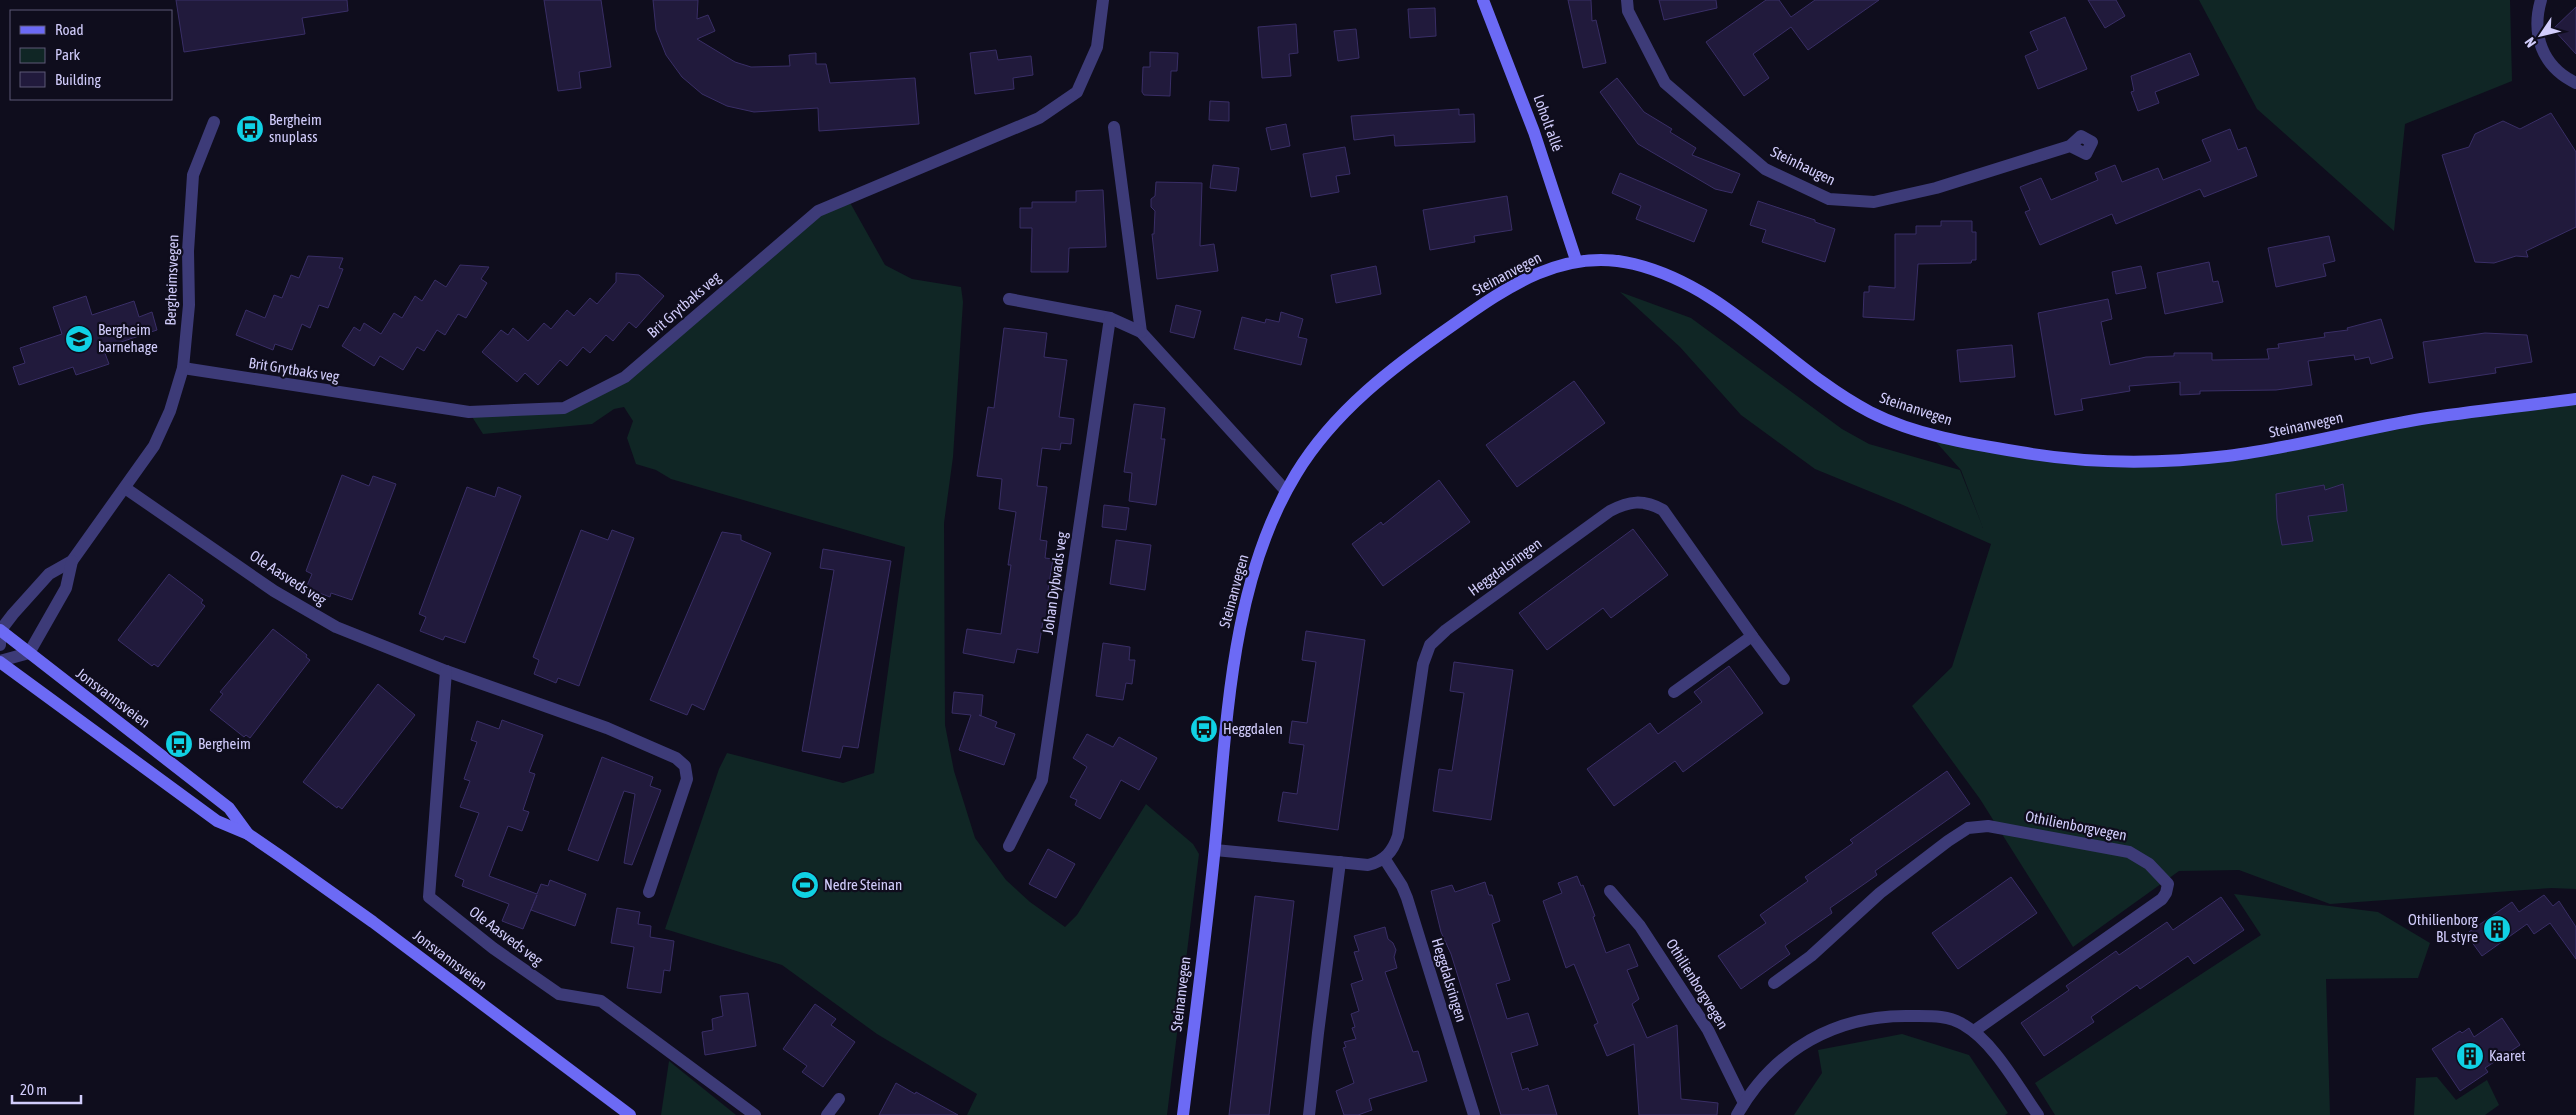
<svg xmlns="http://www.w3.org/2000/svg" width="2576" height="1115" viewBox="0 0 2576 1115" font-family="'Asap Condensed',sans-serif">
	<rect width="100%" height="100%" fill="#0f0d1d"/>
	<g fill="#102625">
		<polygon points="2199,0 2510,0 2512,81 2405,124 2394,231 2257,109"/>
		<polygon points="848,199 885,265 912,279 961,287 963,302 953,457 944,523 945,725 954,771 975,838 1006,880 1030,902 1065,927 1077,915 1146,804 1193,844 1199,854 1167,1115 967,1115 977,1094 877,1034 782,965 665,929 719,769 727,753 843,783 874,773 905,547 671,479 656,470 636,464 627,438 633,421 624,407 614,409 592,424 483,434 469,412 564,408 625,377 818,211"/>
		<polygon points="1620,292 1691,318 1842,429 1869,444 1960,470 1983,528 1961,470 1928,433 2017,452 2192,459 2576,399 2576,889 2552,888 2330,904 2239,870 2179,871 2073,947 1980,799 1912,706 1952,667 1991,544 1903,505 1815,469 1741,415 1680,347"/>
		<polygon points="2234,894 2378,912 2430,943 2418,978 2326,979 2330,1115 2055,1115 2035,1083 2261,935"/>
		<polygon points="1902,1034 1969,1055 2008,1113 2005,1115 1794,1115 1822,1073 1818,1050"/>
		<polygon points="669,1061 736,1115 661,1115"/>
		<polygon points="2437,1077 2456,1100 2487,1080 2499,1105 2485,1115 2414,1115 2416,1078"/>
	</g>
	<g fill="#211a3c" stroke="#392e66">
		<polygon points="176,0 347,0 348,11 302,18 305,34 184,52"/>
		<polygon points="544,0 601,0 611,67 579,72 581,88 558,91"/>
		<polygon points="653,0 698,0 697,19 708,15 715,31 697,39 735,62 751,67 790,66 789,55 816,53 816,64 826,64 830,83 915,78 919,124 819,131 818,108 754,112 727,106 702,94 682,77 666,55 656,30"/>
		<polygon points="1568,0 1591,0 1592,21 1596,20 1606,63 1583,68"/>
		<polygon points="1659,0 1716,0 1717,8 1664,20"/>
		<polygon points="1766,0 1779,0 1791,17 1815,0 1879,0 1808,50 1791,27 1753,54 1769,78 1744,96 1706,42"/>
		<polygon points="2088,0 2116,0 2125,16 2105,28"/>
		<polygon points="2576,7 2576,54 2553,29"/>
		<polygon points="1435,8 1436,36 1410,38 1408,9"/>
		<polygon points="2065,17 2087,69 2038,89 2025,56 2038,50 2030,32"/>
		<polygon points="1296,24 1298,53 1289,54 1291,76 1262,78 1258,27"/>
		<polygon points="1356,29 1359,58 1338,61 1334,31"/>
		<polygon points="996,50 998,60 1031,56 1033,75 1013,78 1014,89 975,94 970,53"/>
		<polygon points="1150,52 1178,53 1177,71 1171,71 1170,96 1144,95 1142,92 1143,67 1150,67"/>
		<polygon points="2190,53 2199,75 2155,92 2159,103 2138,111 2131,92 2134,91 2131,76"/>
		<polygon points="1617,78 1644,112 1672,129 1670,132 1696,148 1692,155 1740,174 1732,193 1715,189 1638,144 1600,92"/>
		<polygon points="1210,101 1229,102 1229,121 1209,120"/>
		<polygon points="1459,109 1459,115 1474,114 1475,142 1395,146 1394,135 1354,140 1351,116"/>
		<polygon points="2551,113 2576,152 2576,227 2526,251 2528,257 2516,256 2494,263 2475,262 2442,155 2469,147 2475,134 2503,121 2520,129"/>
		<polygon points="1286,124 1290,146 1271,150 1266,128"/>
		<polygon points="2230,129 2238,150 2246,147 2257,176 2204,197 2200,189 2116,224 2112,214 2040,245 2025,212 2030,210 2020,187 2041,178 2051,200 2098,180 2095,173 2115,165 2122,182 2158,168 2163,180 2211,161 2202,140"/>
		<polygon points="1345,147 1350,174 1336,176 1339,192 1311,197 1303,154"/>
		<polygon points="1213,165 1239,168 1236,191 1210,188"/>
		<polygon points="1620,173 1707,210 1694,242 1636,219 1641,206 1612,193"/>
		<polygon points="1156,182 1202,183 1200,246 1214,244 1218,271 1157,279 1152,234 1154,234 1155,211 1151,207 1151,199 1155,196"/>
		<polygon points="1103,190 1106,247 1069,248 1068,272 1031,272 1032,228 1020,228 1020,208 1032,208 1032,202 1076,202 1076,191"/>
		<polygon points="1507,196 1512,230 1474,236 1475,242 1430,250 1423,210"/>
		<polygon points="1758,201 1815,220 1815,222 1835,229 1825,262 1762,242 1766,230 1750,225"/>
		<polygon points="1941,221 1972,221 1972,232 1976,232 1976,260 1972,260 1971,263 1918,264 1914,320 1863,317 1864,292 1869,292 1869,286 1895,288 1895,234 1916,234 1916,226 1941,226"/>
		<polygon points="2329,236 2335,261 2323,264 2326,276 2276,287 2268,248"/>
		<polygon points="308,256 343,258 339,268 343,269 328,308 319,305 310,328 302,324 292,350 275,344 273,350 236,335 246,310 265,318 274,295 282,298 291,275 299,278"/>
		<polygon points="2209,262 2213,282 2218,281 2223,302 2165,314 2157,273"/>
		<polygon points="460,265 489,267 481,279 487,283 466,318 458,314 445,335 437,330 424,351 417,347 403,370 380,356 374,366 342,346 354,327 360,331 364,323 381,334 394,313 402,318 415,296 422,301 435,280 446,287"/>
		<polygon points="1376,266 1381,294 1336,303 1331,275"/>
		<polygon points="2141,266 2146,288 2116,294 2112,272"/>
		<polygon points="616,273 639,275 664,296 636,328 629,322 613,341 606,335 590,353 583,347 567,366 560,360 538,385 525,373 517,382 482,352 501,330 508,335 513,328 528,341 544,323 551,329 567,310 574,316 590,298 597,304 616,282"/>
		<polygon points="86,296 92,315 134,301 139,317 152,312 157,330 103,348 109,364 76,375 73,367 19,385 13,367 25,363 20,348 62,334 53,307"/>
		<polygon points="2108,299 2112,319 2101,322 2110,365 2146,357 2174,356 2174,353 2212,353 2212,360 2269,359 2267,349 2279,348 2278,344 2325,337 2324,333 2348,330 2347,328 2381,319 2393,358 2371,364 2369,357 2355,360 2354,355 2308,361 2312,385 2276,390 2200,391 2200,394 2180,395 2180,382 2129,386 2130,391 2081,399 2083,410 2055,415 2038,313"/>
		<polygon points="1176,305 1201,311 1194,338 1170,332"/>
		<polygon points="1281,312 1303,319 1298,337 1307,339 1301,365 1234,349 1242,317 1265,323 1266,319 1279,322"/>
		<polygon points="1004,328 1047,333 1044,357 1067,360 1059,417 1074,419 1071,444 1061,443 1060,450 1042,448 1037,486 1047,487 1040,540 1047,541 1045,558 1053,559 1048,590 1052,591 1048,622 1043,621 1038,653 1017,649 1014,663 963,653 967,629 1001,634 1011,565 1008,565 1016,512 999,509 1002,479 977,476 988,407 994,408"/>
		<polygon points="2485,333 2527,335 2532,362 2495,368 2496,373 2429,383 2423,342"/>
		<polygon points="2012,345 2015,377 1960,382 1957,350"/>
		<polygon points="1574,381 1605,423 1517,487 1486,445"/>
		<polygon points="1134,404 1165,408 1161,439 1165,439 1156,505 1129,501 1132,473 1124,472"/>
		<polygon points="342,475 369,486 373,476 396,484 352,600 331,593 330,597 306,588 312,574 306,571"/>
		<polygon points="1439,480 1470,522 1383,586 1352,544 1381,522 1383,525"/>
		<polygon points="2343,484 2347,511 2308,516 2313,541 2282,545 2277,519 2276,494 2324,485 2325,490"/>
		<polygon points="467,487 495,497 498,487 521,496 465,643 445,636 443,640 420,631 426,617 419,614"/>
		<polygon points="1104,505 1129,508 1126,530 1102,527"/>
		<polygon points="1633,529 1668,575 1611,618 1603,608 1547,650 1519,613"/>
		<polygon points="581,530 608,540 612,530 634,538 579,686 558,678 556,683 534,674 539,660 533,657"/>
		<polygon points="722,532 741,535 741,540 771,553 704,710 692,704 687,715 650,700"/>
		<polygon points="1116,540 1151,545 1145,590 1110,584"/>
		<polygon points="823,549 891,561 858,748 843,746 840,758 802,751 834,570 820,568"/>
		<polygon points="169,574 203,600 201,603 205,606 158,667 154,664 152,666 118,640"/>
		<polygon points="273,629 307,655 306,657 310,660 250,738 246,735 244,737 210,710 223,694 220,692"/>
		<polygon points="1306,631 1365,640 1338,830 1278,821 1283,792 1297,794 1304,745 1289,743 1292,721 1307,723 1316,662 1302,660"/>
		<polygon points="1103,643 1130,647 1129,660 1135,660 1132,684 1126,683 1123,700 1096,696"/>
		<polygon points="1454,662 1513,670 1491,820 1433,811 1439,769 1452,771 1464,693 1450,691"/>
		<polygon points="1729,666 1763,713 1683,772 1675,761 1614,806 1587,769 1650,723 1658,734 1702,702 1694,692"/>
		<polygon points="378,684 415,715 342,809 338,806 337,808 303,782"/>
		<polygon points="954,692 983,695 981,716 979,715 997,722 995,727 1015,734 1004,765 959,750 971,715 952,713"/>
		<polygon points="502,720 543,735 529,772 535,774 523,810 529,812 522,831 508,826 489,876 537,894 541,884 548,886 550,880 586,894 575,926 531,910 537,895 523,929 502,921 509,904 462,886 464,880 455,876 479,813 460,807 470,781 464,779 477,742 471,740 477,721 499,729"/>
		<polygon points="1087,734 1113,747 1119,737 1157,758 1139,790 1121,780 1100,819 1075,805 1077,800 1070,797 1087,767 1073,758"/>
		<polygon points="602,757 653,777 650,786 661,790 632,865 624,863 635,794 624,791 598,861 568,850"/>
		<polygon points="1947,771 1970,804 1875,871 1877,875 1830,908 1832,913 1785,946 1790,954 1741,989 1718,956 1766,923 1760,915 1808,881 1805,877 1853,843 1850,840"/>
		<polygon points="1048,849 1075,864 1056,898 1029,884"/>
		<polygon points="1577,876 1581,886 1583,885 1595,916 1593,917 1606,953 1629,944 1638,966 1627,970 1639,999 1632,1004 1647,1038 1677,1025 1681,1099 1718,1103 1717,1115 1639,1115 1634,1044 1607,1056 1594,1025 1598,1023 1574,964 1566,968 1543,901 1562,893 1558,883"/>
		<polygon points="2011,877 2037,913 1958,969 1932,933"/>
		<polygon points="1485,882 1489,895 1492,895 1500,921 1492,924 1510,980 1496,984 1507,1019 1528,1013 1538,1045 1511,1053 1522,1090 1528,1088 1529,1091 1548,1085 1557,1115 1501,1115 1451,954 1441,932 1431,891 1452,885 1455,892"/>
		<polygon points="2544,895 2553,906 2559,901 2576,927 2576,959 2550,923 2534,934 2527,924 2482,956 2466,934 2512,902 2519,912"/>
		<polygon points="1255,896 1294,901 1269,1115 1229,1115"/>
		<polygon points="2221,897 2244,930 2194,964 2188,956 2140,989 2137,985 2091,1017 2094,1022 2044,1056 2021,1023 2069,990 2066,986 2116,951 2119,955 2167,922 2173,930"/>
		<polygon points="617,908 640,912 638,924 651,926 650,937 674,941 670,971 664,970 661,993 627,988 634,947 611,943"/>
		<polygon points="1385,927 1388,939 1393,943 1396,950 1394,957 1397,968 1385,972 1413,1052 1418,1051 1427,1081 1369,1099 1372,1110 1358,1115 1344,1115 1336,1091 1354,1083 1343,1048 1346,1047 1344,1042 1356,1039 1352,1028 1355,1027 1351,1014 1359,1011 1351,984 1363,980 1354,952 1359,951 1354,936"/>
		<polygon points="748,993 756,1046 705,1055 702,1032 713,1030 712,1019 723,1016 720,996"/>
		<polygon points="815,1004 836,1019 831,1025 855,1042 823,1087 802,1072 807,1066 783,1049"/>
		<polygon points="2502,1018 2520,1045 2485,1068 2488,1072 2460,1091 2432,1049 2460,1031 2462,1033 2469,1028 2474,1037"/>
		<polygon points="896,1083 915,1094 916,1092 958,1115 879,1115"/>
	</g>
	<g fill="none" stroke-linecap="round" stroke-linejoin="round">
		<g stroke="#3d3b78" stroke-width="12">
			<polyline points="1627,0 1628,11 1665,83 1765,169 1829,199 1874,202 1936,188 2070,146 2081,136 2092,142 2086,154 2070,146"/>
			<path d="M2541,0C2531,34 2542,67 2576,83"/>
			<polyline points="1114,127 1141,332 1286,491"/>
			<polyline points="1009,299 1110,318 1141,332"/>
			<polyline points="183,368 469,412 564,408 625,377 818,211 1039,118 1077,92 1097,47 1103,0"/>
			<polyline points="125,488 274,591 336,627 446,671 607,728 676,758 685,766 687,779 649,892"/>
			<polyline points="1752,636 1784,679"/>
			<polyline points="0,645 0,631 13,614 49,574 72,561 154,446 170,411 183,368 189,305 188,251 193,175 214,122"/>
			<polyline points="0,661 29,653 66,588 72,561"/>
			<polyline points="446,671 429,897 493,948 559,994 601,1001 755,1115"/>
			<polyline points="1009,846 1042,780 1110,318"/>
			<path d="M1215,850L1368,865C1385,861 1393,851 1398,836L1423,664L1430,645L1446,630L1610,511C1629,501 1643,499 1663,510L1752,636L1674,692"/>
			<polyline points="1384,858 1402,886 1407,898 1474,1115"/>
			<polyline points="1610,891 1640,926 1708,1030 1744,1103"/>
			<polyline points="1774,983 1811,956 1880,893 1948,841 1968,828 1988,826 2129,852 2149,864 2168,884 2166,893 2162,899 1974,1031"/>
			<polyline points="827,1115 839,1099"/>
			<polyline points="1309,1115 1318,1033 1340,862"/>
			<path d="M1737,1115C1774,1049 1837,1014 1912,1016C1930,1016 1948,1015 1964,1025C1994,1042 2018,1087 2038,1115"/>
		</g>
		<g stroke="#6c6af5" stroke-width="12">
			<polyline points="1483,0 1534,132 1576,260"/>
			<polyline points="0,630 229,808 248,834"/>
			<polyline points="0,662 217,821 248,834 283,858 373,922 630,1115"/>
			<path d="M1183,1115C1194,1026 1206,936 1215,846C1227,724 1230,582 1296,474C1334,411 1394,366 1453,325C1508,286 1564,247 1634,264C1728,287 1786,368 1870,412C1915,435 1970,444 2020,452C2088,464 2159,464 2227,456C2292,448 2356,430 2421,419C2473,411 2525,406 2576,399"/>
		</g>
	</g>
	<defs>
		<g id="bus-disc" transform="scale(1.4375)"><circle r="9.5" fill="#10d1e4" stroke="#0f0d1d"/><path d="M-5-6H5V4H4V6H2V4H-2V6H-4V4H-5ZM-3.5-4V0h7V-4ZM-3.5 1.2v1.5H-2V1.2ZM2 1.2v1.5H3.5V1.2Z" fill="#111"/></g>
		<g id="school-disc" transform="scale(1.4375)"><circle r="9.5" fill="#10d1e4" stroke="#0f0d1d"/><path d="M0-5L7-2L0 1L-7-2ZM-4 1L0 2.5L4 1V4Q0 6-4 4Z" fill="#111"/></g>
		<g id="stadium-disc" transform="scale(1.4375)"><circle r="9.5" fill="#10d1e4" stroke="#0f0d1d"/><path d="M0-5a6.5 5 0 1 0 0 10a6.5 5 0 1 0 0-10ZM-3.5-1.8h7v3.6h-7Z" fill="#111"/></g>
		<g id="building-disc" transform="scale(1.4375)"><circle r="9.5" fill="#10d1e4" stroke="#0f0d1d"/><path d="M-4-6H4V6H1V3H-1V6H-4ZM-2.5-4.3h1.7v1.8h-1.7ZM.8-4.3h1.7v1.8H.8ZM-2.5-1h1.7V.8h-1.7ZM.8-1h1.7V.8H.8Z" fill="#111"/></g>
	</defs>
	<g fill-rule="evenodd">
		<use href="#bus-disc" x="250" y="129"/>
		<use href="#school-disc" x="79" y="339"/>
		<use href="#bus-disc" x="1204" y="729"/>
		<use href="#bus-disc" x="179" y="744"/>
		<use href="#stadium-disc" x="805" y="885"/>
		<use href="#building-disc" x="2497" y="929"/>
		<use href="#building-disc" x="2470" y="1056"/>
	</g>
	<g text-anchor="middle" stroke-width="4.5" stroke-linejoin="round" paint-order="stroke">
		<g font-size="15" fill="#d1ccfb" stroke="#0f0d1d" text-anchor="start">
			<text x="269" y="125">Bergheim<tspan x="269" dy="17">snuplass</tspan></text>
			<text x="98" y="335">Bergheim<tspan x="98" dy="17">barnehage</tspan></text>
			<text x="1223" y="734">Heggdalen</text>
			<text x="198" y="749">Bergheim</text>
			<text x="824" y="890">Nedre Steinan</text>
			<text x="2478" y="925" text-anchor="end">Othilienborg<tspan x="2478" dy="17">BL styre</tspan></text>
			<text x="2489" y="1061">Kaaret</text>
		</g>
		<g font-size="15" fill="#d1ccfb" stroke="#0f0d1d">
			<text transform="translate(1548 123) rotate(70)" y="5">Loholt allé</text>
			<text transform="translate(1803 166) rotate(26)" y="5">Steinhaugen</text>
			<text transform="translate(1507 274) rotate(-28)" y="5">Steinanvegen</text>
			<text transform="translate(172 280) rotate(-88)" y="5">Bergheimsvegen</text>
			<text transform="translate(684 305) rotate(-41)" y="5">Brit Grytbaks veg</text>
			<text transform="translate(294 370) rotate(9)" y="5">Brit Grytbaks veg</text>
			<text transform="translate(1916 409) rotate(18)" y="5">Steinanvegen</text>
			<text transform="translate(2306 425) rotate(-12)" y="5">Steinanvegen</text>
			<text transform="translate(1505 567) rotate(-36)" y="5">Heggdalsringen</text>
			<text transform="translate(288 578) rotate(33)" y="5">Ole Aasveds veg</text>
			<text transform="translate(1055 583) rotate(-82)" y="5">Johan Dybvads veg</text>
			<text transform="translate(1234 591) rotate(-75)" y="5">Steinanvegen</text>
			<text transform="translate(113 698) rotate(37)" y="5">Jonsvannsveien</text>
			<text transform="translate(2076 826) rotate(11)" y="5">Othilienborgvegen</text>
			<text transform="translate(506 936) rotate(37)" y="5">Ole Aasveds veg</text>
			<text transform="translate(450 960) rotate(37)" y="5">Jonsvannsveien</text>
			<text transform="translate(1449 980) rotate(73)" y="5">Heggdalsringen</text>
			<text transform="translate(1697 984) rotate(58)" y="5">Othilienborgvegen</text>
			<text transform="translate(1181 994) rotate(-83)" y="5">Steinanvegen</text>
		</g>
	</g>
	<rect x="10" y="10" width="162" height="90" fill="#0f0d1d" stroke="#5d5976"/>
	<rect x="20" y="26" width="25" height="8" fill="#6c6af5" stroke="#5d5976"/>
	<text x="55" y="35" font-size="15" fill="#d1ccfb">Road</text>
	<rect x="20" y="48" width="25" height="15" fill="#102625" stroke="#5d5976"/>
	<text x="55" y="60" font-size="15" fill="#d1ccfb">Park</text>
	<rect x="20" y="72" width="25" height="15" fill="#211a3c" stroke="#5d5976"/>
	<text x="55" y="85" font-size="15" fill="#d1ccfb">Building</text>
	<g transform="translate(2541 35) rotate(235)" stroke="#0f0d1d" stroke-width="4" paint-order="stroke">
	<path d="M0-4L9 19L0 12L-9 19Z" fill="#d1ccfb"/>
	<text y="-8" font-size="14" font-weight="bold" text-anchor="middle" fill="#d1ccfb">N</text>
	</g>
	<path d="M12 1095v8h69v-8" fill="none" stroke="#d1ccfb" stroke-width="2.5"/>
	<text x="20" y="1095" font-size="15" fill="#d1ccfb" stroke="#0f0d1d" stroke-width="4" paint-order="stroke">20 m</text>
</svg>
